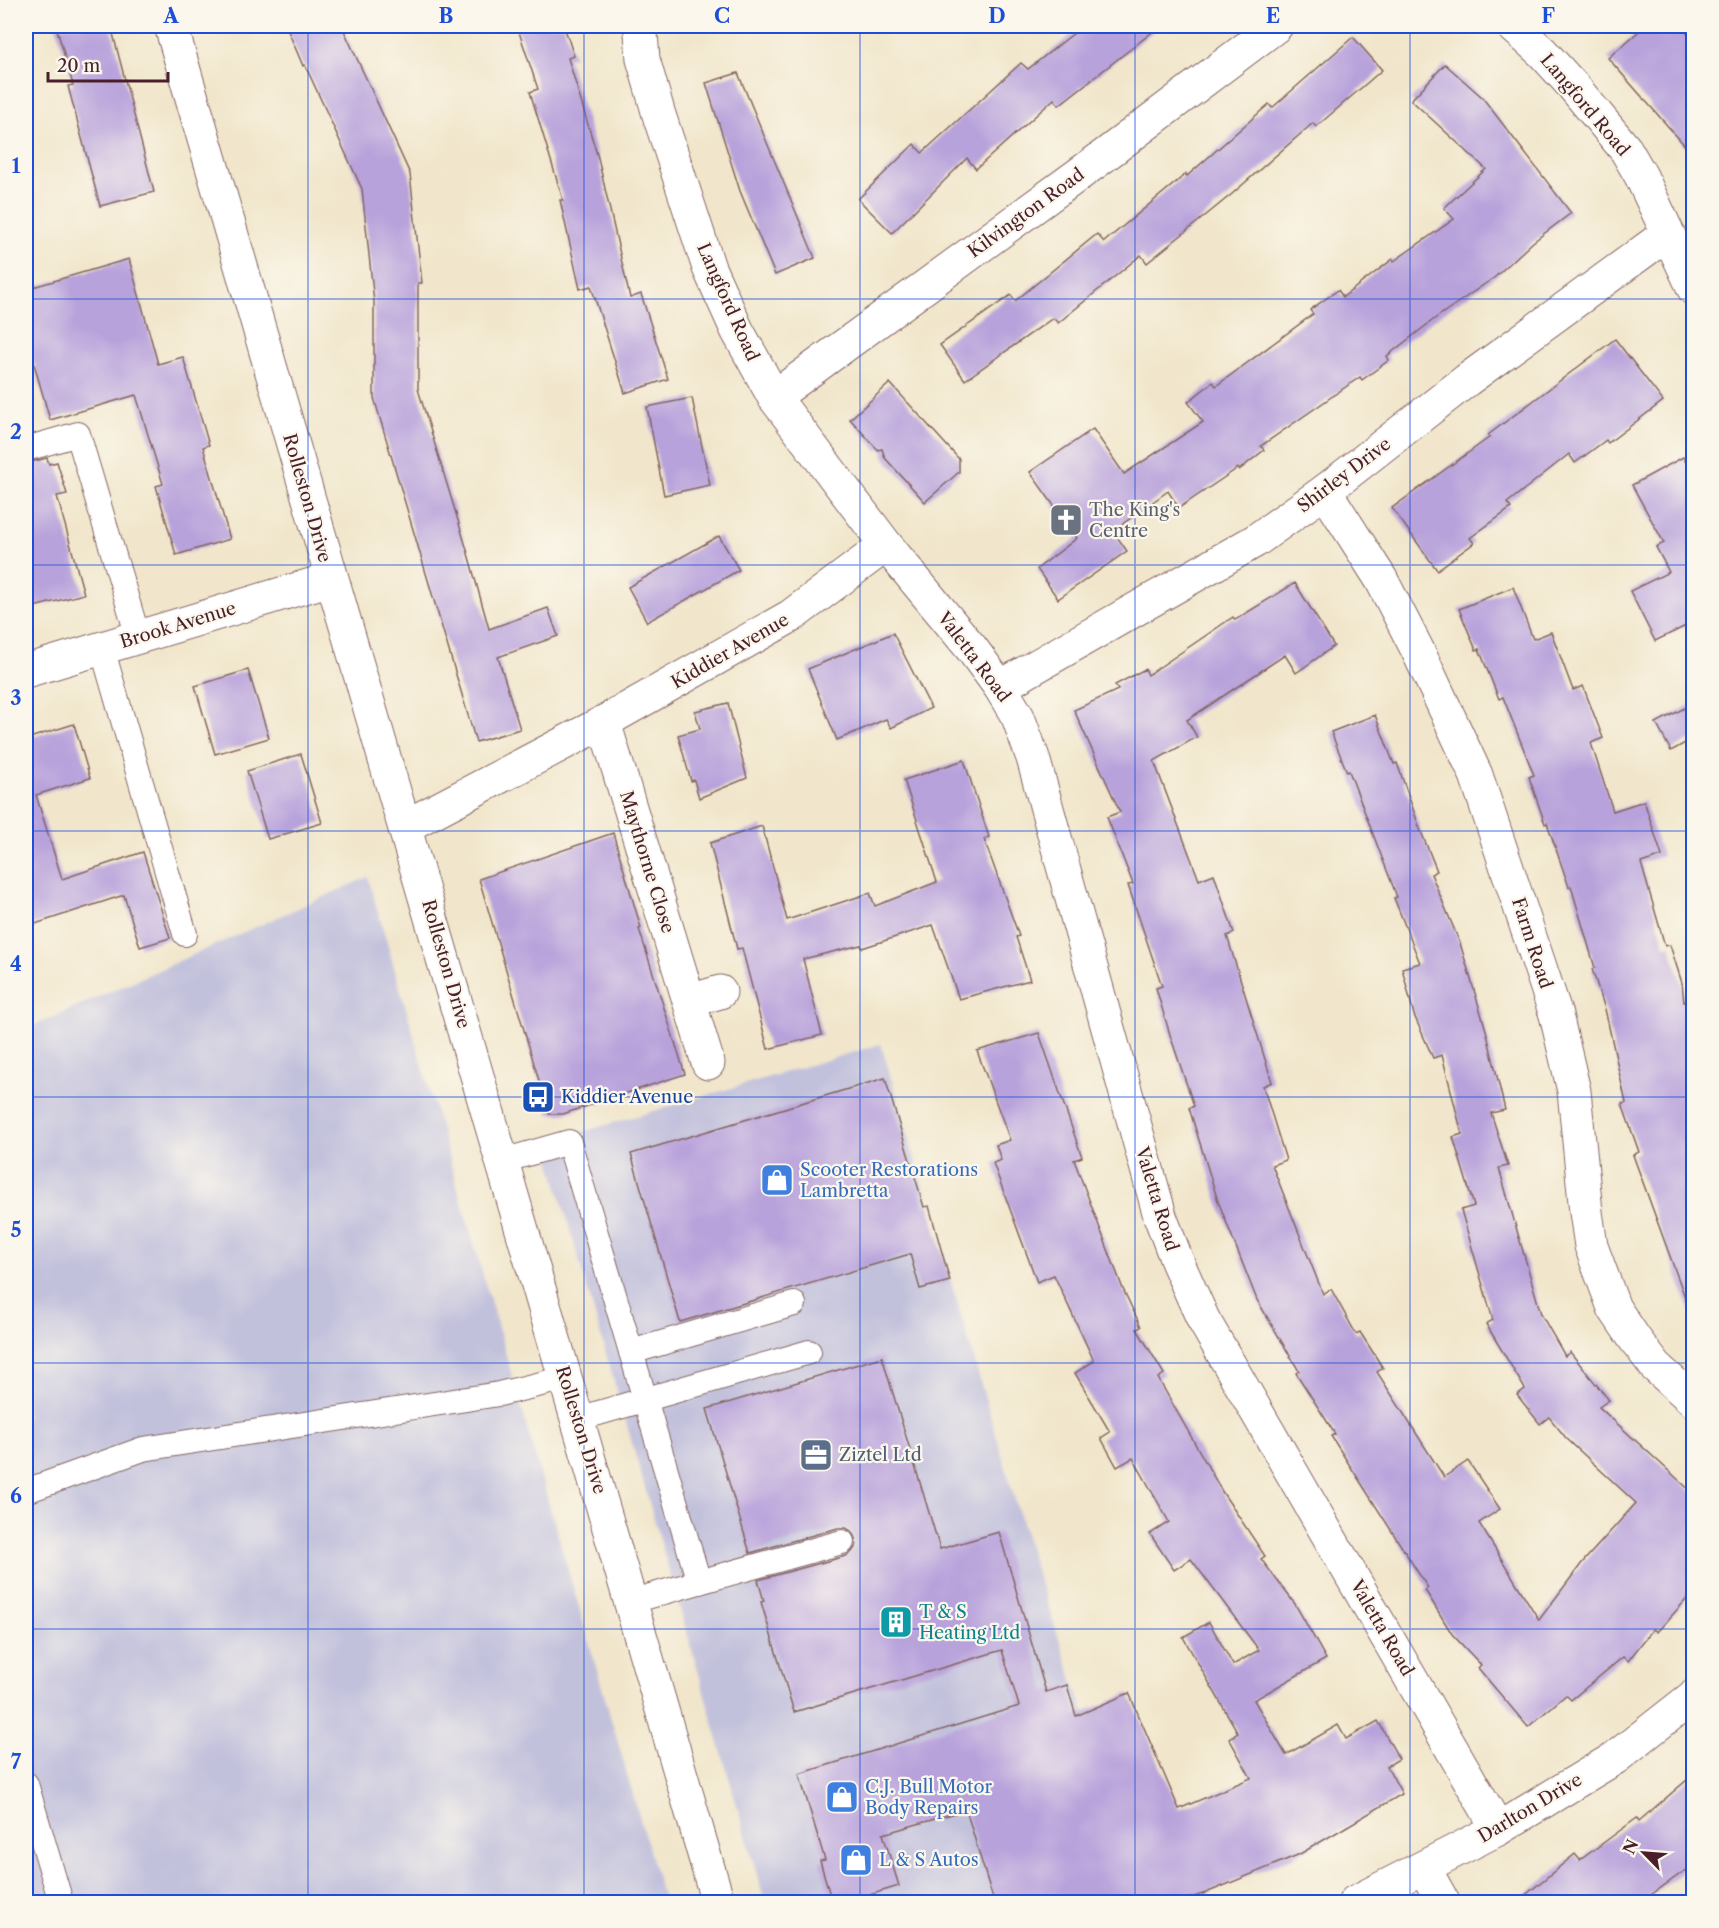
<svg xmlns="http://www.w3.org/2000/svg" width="1719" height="1928" viewBox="0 0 1719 1928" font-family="'Libre Caslon Text',serif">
	<rect width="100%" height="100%" fill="#fbf7ec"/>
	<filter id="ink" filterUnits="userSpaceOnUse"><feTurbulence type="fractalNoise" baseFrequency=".0167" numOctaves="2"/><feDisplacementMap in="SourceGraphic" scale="12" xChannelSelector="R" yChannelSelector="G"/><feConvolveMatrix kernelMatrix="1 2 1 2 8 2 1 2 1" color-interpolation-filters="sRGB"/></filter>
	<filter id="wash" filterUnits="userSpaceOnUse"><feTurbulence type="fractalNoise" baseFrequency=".008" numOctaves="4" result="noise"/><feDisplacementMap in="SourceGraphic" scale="24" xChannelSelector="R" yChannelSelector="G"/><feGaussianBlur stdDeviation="1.35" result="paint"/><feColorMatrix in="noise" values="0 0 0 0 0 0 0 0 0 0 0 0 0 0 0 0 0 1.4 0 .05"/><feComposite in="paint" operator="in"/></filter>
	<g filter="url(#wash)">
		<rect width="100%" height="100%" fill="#f1e6cb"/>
		<g fill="#c2c1dc">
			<polygon points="368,877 664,1902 26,1902 26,1029"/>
			<polygon points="881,1044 1037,1574 1149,1902 765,1902 545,1143"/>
		</g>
		<g id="blocks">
			<g fill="#b8a2db">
				<polygon points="56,26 111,26 154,192 100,206 68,86 73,85"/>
				<polygon points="286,26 342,26 410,174 422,283 418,283 418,389 467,550 489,629 548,608 558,636 498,657 520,729 476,742 374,398 374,302 362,189 305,65 303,66"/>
				<polygon points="517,26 564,26 574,56 568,58 598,158 630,298 641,294 668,379 625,393 591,286 580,289 560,200 563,200 530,92 538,89"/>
				<polygon points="1083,26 1160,26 1059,105 1054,99 976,169 967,158 892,233 858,199 914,144 922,153 1021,63 1028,69"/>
				<polygon points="1645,26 1681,26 1694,40 1694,156 1608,58"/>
				<polygon points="1353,37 1382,70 1316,127 1313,123 1232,194 1147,263 1141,255 1058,323 1053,318 965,380 940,345 1011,295 1015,301 1097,234 1104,242 1186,174 1187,176 1269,104 1272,108"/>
				<polygon points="1445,64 1482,97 1571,213 1533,242 1495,277 1437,317 1387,356 1389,360 1362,380 1360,377 1261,446 1264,450 1239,470 1238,468 1179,508 1168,491 1113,531 1127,551 1058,599 1037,569 1077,538 1030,472 1093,429 1124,474 1203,422 1188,402 1213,382 1216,386 1313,314 1310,310 1338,290 1343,297 1393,259 1394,261 1454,219 1444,208 1486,169 1411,100"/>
				<polygon points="738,73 815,258 775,275 740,191 706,83"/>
				<polygon points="129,259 158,364 183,357 209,445 203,447 230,539 176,555 156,486 163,484 136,395 50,420 26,336 26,289"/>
				<polygon points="1615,339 1663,401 1608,443 1606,440 1575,463 1569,454 1507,503 1511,508 1470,538 1474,543 1437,570 1392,508 1490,437 1488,435"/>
				<polygon points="890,383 959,459 959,472 925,502 885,458 882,449 878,450 850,419"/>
				<polygon points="692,398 710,485 664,495 647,407"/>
				<polygon points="1683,457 1694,476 1694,622 1655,641 1630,591 1669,572 1656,547 1664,543 1632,485"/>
				<polygon points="47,458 49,464 57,462 67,494 57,496 84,594 26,609 26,463"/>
				<polygon points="719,536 739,570 647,622 628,587"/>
				<polygon points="1295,583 1334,646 1296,673 1285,655 1187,720 1197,737 1154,761 1199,880 1214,874 1234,933 1227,936 1272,1082 1263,1086 1286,1160 1272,1165 1323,1294 1331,1289 1356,1334 1360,1332 1383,1368 1377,1372 1444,1477 1468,1461 1500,1509 1479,1523 1539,1620 1582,1563 1636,1503 1566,1438 1549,1417 1540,1424 1517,1395 1525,1389 1486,1324 1493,1320 1461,1210 1474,1206 1453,1137 1462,1134 1442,1055 1433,1058 1414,1015 1402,968 1420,963 1394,898 1397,897 1349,771 1347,772 1331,732 1375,715 1394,764 1397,763 1420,829 1437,871 1431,874 1460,943 1486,1030 1505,1110 1491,1113 1508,1166 1499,1168 1541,1314 1565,1356 1570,1352 1609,1400 1599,1407 1694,1494 1694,1591 1657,1632 1653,1629 1628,1661 1623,1657 1571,1700 1566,1695 1528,1727 1478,1668 1481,1665 1452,1634 1425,1590 1428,1588 1331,1436 1335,1434 1296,1373 1299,1371 1257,1300 1218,1201 1189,1108 1194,1106 1171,1038 1156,988 1162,986 1128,885 1133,884 1107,817 1120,812 1074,710 1118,690 1115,685 1145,669 1148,675 1233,617 1235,620"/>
				<polygon points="1513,587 1533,639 1551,632 1573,690 1583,686 1603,738 1591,743 1613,811 1644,801 1662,856 1641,863 1665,946 1670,945 1682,983 1684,1002 1694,1000 1694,1310 1690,1311 1633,1155 1639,1152 1622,1104 1626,1103 1605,1009 1592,969 1595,968 1571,886 1569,887 1547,823 1545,824 1529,777 1534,775 1503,697 1499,699 1479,649 1476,650 1459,609"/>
				<polygon points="893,633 931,708 891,728 886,719 837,740 808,669"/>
				<polygon points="248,670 269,738 215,754 195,686"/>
				<polygon points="728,703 747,778 699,798 694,780 691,781 678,735 700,729 695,711"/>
				<polygon points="1694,703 1694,738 1671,751 1656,723"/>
				<polygon points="74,724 90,778 36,795 62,879 143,852 170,938 140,947 124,895 26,927 26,739"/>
				<polygon points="301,754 322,823 268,839 247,771"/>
				<polygon points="964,760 989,837 984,839 1019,936 1016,937 1030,980 959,999 933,925 862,948 861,945 803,959 822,1035 768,1049 742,948 737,949 710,843 762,826 787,920 870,893 875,906 937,882 904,780"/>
				<polygon points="613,833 641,928 639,929 685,1074 563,1114 549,1114 479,879"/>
				<polygon points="1039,1033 1082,1157 1074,1160 1123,1289 1141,1327 1137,1329 1164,1374 1158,1378 1223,1493 1265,1556 1261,1559 1295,1604 1326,1659 1254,1700 1286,1755 1338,1725 1346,1739 1378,1721 1399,1759 1387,1766 1402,1794 1300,1854 1206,1893 1178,1902 994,1902 966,1810 883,1834 899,1886 846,1902 832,1902 820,1861 825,1860 799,1774 1019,1706 1002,1650 794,1712 761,1602 764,1601 758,1580 846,1556 852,1552 856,1546 855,1538 851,1531 846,1528 838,1528 750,1553 707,1409 882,1357 940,1549 999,1532 1046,1692 1067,1685 1076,1716 1129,1693 1179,1809 1251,1778 1229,1738 1238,1733 1183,1637 1209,1622 1233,1665 1259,1650 1191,1559 1174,1570 1150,1534 1169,1522 1133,1458 1117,1467 1101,1438 1110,1432 1075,1373 1094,1361 1054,1275 1037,1282 993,1163 1001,1160 996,1145 1010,1140 977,1051"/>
				<polygon points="885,1078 924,1207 929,1206 950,1281 920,1289 910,1254 680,1322 631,1154"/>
				<polygon points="1694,1774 1694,1864 1641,1902 1517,1902 1575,1854 1580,1860 1637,1818 1639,1821"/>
			</g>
		</g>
	</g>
	<g filter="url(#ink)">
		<use href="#blocks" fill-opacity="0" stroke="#846563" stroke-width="1.5"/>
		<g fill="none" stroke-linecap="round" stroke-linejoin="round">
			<g stroke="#846563" stroke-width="26">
				<g id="service">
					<polyline points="26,449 78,434 138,637"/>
					<polyline points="102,648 185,934"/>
					<polyline points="503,1161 569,1142 699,1582 633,1601"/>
					<polyline points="631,1352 794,1304"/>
					<polyline points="578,1419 809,1352"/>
					<polyline points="26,1491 143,1449 499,1394 566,1378"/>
					<polyline points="699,1582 842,1542"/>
					<polyline points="26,1784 61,1902"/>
				</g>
			</g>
			<g stroke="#846563" stroke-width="35">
				<g id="minor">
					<polyline points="643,26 641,33 643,59 659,115 709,268 737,330 774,397 886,545 972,649 1000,687 1018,717 1033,758 1160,1216 1177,1261 1203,1319 1498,1829"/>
					<polyline points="1513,26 1542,52 1573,86 1626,150 1641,176 1694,289"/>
					<polyline points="774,397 1097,161 1276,26"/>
					<polyline points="1325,491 1381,579 1418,651 1476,775 1556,1015 1574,1091 1586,1212 1591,1246 1614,1308 1634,1338 1656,1367 1694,1401"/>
					<polyline points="26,671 331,579"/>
					<polyline points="1000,687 1255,541 1325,491 1467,380 1667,234"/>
					<polyline points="604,722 708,1063"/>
					<polyline points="406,826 604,722 791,616 886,545"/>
					<polyline points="690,1001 720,992"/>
					<polyline points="1424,1868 1443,1902"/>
					<polyline points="1355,1902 1498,1829 1615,1758 1694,1696"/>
				</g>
			</g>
			<g stroke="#846563" stroke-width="35">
				<path id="tertiary" d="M171,26C351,652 540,1276 718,1902"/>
			</g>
			<use href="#service" stroke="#fff" stroke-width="24"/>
			<use href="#minor" stroke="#fff" stroke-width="33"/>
			<use href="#tertiary" stroke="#fff" stroke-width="33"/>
		</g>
	</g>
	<path fill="none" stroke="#1d4ed8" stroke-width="1.5" stroke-opacity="0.55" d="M308,26V1902M584,26V1902M860,26V1902M1135,26V1902M1410,26V1902M26,299H1694M26,565H1694M26,831H1694M26,1097H1694M26,1363H1694M26,1629H1694"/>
	<defs>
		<g id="church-square" transform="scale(1.725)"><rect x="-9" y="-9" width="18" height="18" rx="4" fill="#6b7280" stroke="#fbf7ec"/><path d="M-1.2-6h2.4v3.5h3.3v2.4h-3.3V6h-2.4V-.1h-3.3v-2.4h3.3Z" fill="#fff"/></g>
		<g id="bus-square" transform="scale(1.725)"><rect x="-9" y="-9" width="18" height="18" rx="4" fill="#1a4fb4" stroke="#fbf7ec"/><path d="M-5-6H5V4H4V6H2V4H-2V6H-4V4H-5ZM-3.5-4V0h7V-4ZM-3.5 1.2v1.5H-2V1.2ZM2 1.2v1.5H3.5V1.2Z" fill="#fff"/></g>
		<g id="shop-square" transform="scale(1.725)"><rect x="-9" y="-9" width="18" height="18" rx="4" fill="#3f7fe0" stroke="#fbf7ec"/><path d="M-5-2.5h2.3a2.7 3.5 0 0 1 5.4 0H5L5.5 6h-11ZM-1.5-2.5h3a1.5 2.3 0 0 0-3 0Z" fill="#fff"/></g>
		<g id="office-square" transform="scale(1.725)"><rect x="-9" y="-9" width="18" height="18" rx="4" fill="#5c6f8a" stroke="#fbf7ec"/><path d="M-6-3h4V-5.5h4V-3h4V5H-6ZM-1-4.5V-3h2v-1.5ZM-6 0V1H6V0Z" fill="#fff"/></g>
		<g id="building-square" transform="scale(1.725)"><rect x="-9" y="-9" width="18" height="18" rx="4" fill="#0f9aa8" stroke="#fbf7ec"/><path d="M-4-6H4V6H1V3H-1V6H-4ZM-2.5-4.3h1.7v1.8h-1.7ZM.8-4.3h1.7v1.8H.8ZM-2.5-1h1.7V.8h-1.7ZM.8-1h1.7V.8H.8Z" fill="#fff"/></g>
	</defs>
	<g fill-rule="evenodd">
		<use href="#church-square" x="1066" y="520"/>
		<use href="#bus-square" x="538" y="1097"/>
		<use href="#shop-square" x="777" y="1180"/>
		<use href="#office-square" x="816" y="1455"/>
		<use href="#building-square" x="896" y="1622"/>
		<use href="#shop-square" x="842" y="1797"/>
		<use href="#shop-square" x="856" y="1860"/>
	</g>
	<g text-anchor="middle" stroke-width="4.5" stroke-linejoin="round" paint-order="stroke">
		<g font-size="18" fill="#4a1f2b" stroke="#fbf7ec">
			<text transform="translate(1585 105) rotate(50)" y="6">Langford Road</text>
			<text transform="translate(1026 213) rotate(-36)" y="6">Kilvington Road</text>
			<text transform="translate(728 302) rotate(66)" y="6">Langford Road</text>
			<text transform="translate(1344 475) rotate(-37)" y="6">Shirley Drive</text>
			<text transform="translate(307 498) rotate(74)" y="6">Rolleston Drive</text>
			<text transform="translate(178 625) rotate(-17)" y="6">Brook Avenue</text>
			<text transform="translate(730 651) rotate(-30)" y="6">Kiddier Avenue</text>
			<text transform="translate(974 657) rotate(53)" y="6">Valetta Road</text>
			<text transform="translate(647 862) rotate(73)" y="6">Maythorne Close</text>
			<text transform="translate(1532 943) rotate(72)" y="6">Farm Road</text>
			<text transform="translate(446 964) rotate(74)" y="6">Rolleston Drive</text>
			<text transform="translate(1157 1199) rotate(73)" y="6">Valetta Road</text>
			<text transform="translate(581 1430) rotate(73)" y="6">Rolleston Drive</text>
			<text transform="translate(1382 1628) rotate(60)" y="6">Valetta Road</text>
			<text transform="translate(1530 1808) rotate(-31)" y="6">Darlton Drive</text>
		</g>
		<g font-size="18" fill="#5b616d" stroke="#fbf7ec" text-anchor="start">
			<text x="1089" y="516">The King's<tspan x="1089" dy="21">Centre</tspan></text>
		</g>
		<g font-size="18" fill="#164399" stroke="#fbf7ec" text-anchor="start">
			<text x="561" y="1103">Kiddier Avenue</text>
		</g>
		<g font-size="18" fill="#366cbe" stroke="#fbf7ec" text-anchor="start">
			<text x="800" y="1176">Scooter Restorations<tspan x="800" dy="21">Lambretta</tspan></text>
			<text x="865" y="1793">C.J. Bull Motor<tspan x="865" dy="21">Body Repairs</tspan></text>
			<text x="879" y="1866">L &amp; S Autos</text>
		</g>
		<g font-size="18" fill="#4e5e75" stroke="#fbf7ec" text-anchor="start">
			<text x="839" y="1461">Ziztel Ltd</text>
		</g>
		<g font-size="18" fill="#0d838f" stroke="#fbf7ec" text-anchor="start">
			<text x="919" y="1618">T &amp; S<tspan x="919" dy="21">Heating Ltd</tspan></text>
		</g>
	</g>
	<rect width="1719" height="1928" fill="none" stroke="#fbf7ec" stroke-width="66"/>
	<g transform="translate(1644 1853) rotate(295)" stroke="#fbf7ec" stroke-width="4.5" paint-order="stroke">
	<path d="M0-4.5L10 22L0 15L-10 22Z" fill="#4a1f2b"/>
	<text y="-9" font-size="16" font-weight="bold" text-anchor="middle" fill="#4a1f2b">N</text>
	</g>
	<path d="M48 72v9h120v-9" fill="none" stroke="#4a1f2b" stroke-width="3"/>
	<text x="57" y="72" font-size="18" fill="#4a1f2b" stroke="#fbf7ec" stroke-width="4.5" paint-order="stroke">20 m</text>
	<rect x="33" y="33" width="1653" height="1862" fill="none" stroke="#1d4ed8" stroke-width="2"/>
	<g font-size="20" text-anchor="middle" font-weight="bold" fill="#1d4ed8">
		<text x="171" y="23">A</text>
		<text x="446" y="23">B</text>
		<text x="722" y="23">C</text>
		<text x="997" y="23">D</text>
		<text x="1273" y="23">E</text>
		<text x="1548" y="23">F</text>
		<text x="16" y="173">1</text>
		<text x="16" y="439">2</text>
		<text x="16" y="705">3</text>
		<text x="16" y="971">4</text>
		<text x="16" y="1237">5</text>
		<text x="16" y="1503">6</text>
		<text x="16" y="1769">7</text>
	</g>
</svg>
